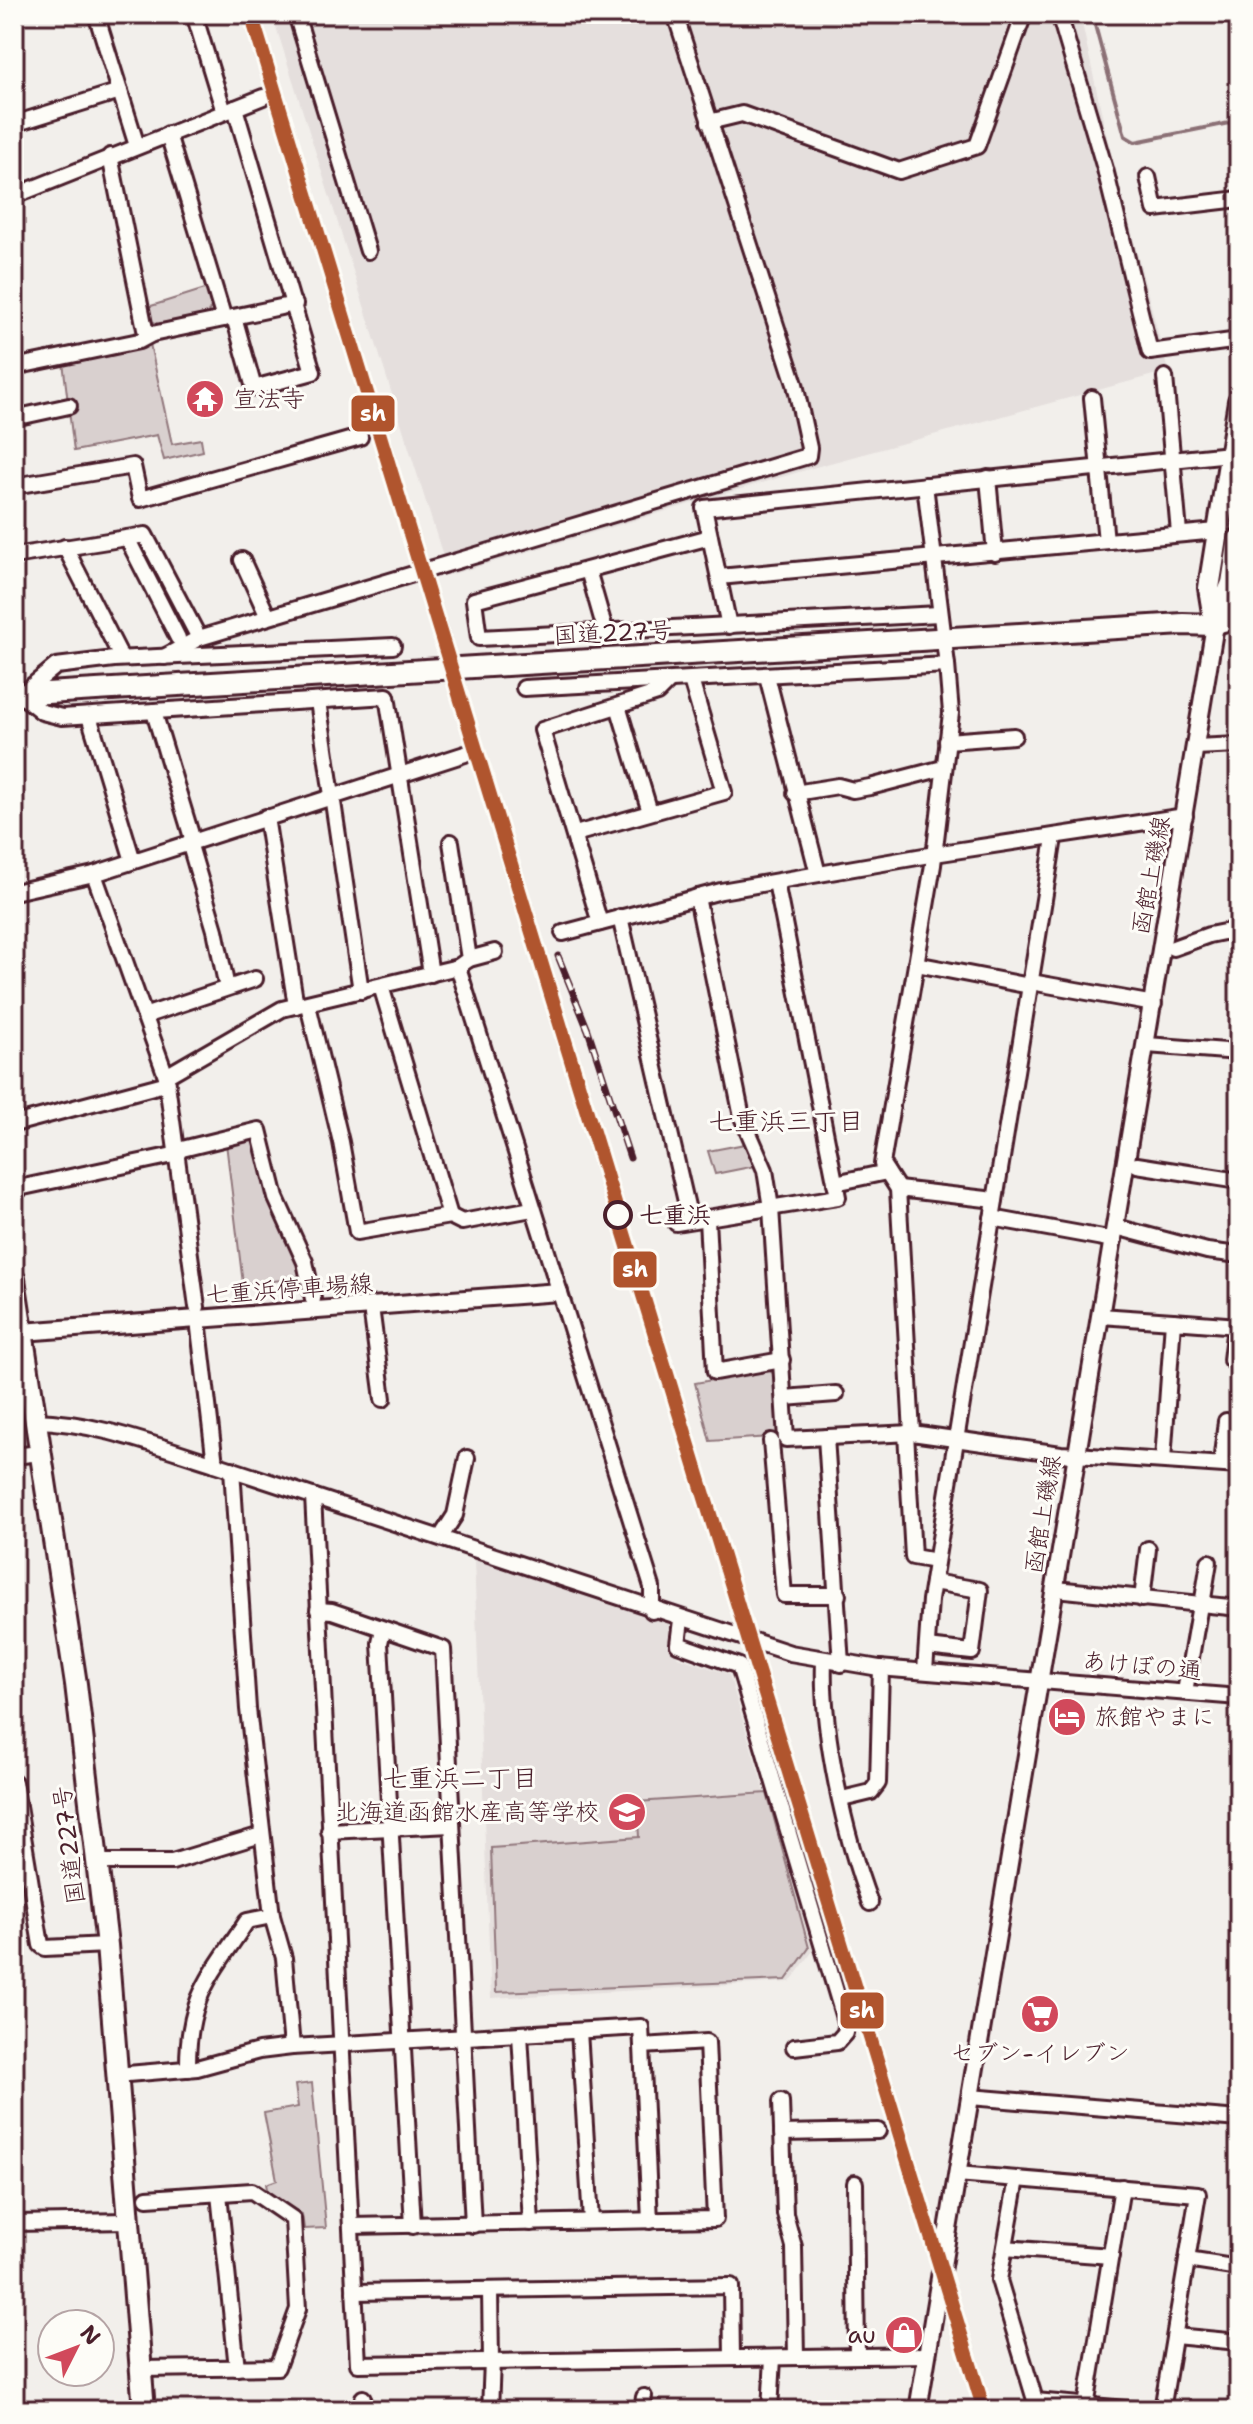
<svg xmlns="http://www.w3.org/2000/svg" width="1253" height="2424" viewBox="0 0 1253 2424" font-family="'Shantell Sans','Klee One',sans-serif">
	<rect width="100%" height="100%" fill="#f2efeb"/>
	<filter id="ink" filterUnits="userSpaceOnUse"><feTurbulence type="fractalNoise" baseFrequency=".0125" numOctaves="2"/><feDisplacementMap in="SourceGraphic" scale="16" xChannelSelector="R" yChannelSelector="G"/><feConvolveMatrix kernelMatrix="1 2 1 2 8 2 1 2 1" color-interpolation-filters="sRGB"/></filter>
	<g filter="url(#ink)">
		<g fill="#e5dfdd">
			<polygon points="272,14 1080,14 1107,138 1168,371 819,466 449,575"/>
			<polygon points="474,1560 670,1623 668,1645 678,1657 729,1674 813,1951 790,1982 491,1998"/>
		</g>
		<g fill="#d9d0cf" stroke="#92787d" stroke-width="2">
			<polygon points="208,288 213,304 207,314 158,324 151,321 148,307"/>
			<polygon points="150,344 172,444 201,439 203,451 164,460 157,435 74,451 63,362"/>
			<polygon points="256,1136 304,1278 243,1284 226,1143"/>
			<polygon points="745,1144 755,1166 715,1174 708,1151"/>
			<polygon points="769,1370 776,1376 779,1430 771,1437 710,1441 695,1383"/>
			<polygon points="767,1793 809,1948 786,1980 496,1992 491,1848 639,1837 637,1802"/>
			<polygon points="312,2083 326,2228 304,2229 302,2214 268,2194 266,2184 277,2180 264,2113 298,2107 295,2085"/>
		</g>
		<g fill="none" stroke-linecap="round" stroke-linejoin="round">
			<polyline stroke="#8b6f75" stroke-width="4" points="1092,14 1125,136 1135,142 1239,121"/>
			<g stroke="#4a1f2b" stroke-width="20">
				<g id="minor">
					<polyline points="96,14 137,146"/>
					<polyline points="194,14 224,112"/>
					<polyline points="296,14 368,251"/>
					<polyline points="1059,14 1105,169 1150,352 1239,340"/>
					<polyline points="709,122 742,114 899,171 977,146 1024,14"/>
					<polyline points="14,124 120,91"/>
					<polyline points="168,134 224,319"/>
					<polyline points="110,156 145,329 152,334 295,304"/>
					<polyline points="1148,177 1155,209 1239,199"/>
					<polyline points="14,196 263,97"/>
					<polyline points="234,317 254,388 313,372 235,108"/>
					<polyline points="14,367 139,341 152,334"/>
					<polyline points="1165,377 1179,533"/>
					<polyline points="1092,398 1106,541"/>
					<polyline points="14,418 69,406"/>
					<polyline points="988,478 995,553"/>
					<polyline points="14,486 133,466 140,499 360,437"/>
					<polyline points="710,537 474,600 479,638 939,614"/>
					<polyline points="127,538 178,638"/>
					<polyline points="65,547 118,651"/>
					<polyline points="14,556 145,535 199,638"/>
					<polyline points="242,560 268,617"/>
					<polyline points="588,570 606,633"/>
					<polyline points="719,577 1217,531"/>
					<polyline points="729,626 704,508 1230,454"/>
					<polyline points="393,646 114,659 56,666 21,695 42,712 62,717 387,696 431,974"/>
					<polyline points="164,657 199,638 808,456 809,448 795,384 675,14"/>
					<polyline points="767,676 818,874"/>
					<polyline points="524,688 947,665 925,485"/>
					<polyline points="318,701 361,991"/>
					<polyline points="618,706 650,812"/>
					<polyline points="154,712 193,841"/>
					<polyline points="89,716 133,861"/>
					<polyline points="947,741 1014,736"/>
					<polyline points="1195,747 1239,745"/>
					<polyline points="795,793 838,786 853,790 870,787 943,768"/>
					<polyline points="266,817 296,1006"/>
					<polyline points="575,834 724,792 691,680"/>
					<polyline points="189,842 215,930 227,988"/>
					<polyline points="94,874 166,1076 197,1307"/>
					<polyline points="14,892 94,874 465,754"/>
					<polyline points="697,897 742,1117 765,1170 771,1208 786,1439 912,1433 1061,1454 1239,1466"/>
					<polyline points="620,917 690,1219"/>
					<polyline points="600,923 542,730 657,693 669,681"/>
					<polyline points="563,933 721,891 941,853 1185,816"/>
					<polyline points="1173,948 1209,935 1239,929"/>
					<polyline points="469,959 495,952"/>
					<polyline points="916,964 1030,986"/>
					<polyline points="458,967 652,1587 652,1611"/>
					<polyline points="1031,982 1154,1004"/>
					<polyline points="308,1005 341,1142 357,1232 450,1216 381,986"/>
					<polyline points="147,1015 255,979"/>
					<polyline points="1147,1045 1239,1052"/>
					<polyline points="166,1076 282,1009 458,967 469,959 451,842"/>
					<polyline points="14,1124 168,1083"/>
					<polyline points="178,1150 259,1130 276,1198 305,1262 313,1299"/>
					<polyline points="1137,1165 1239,1181"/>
					<polyline points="835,1183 887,1172"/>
					<polyline points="14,1189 178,1154"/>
					<polyline points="898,1189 995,1200"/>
					<polyline points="450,1216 462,1222 532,1209"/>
					<polyline points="992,1218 1114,1240"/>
					<polyline points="707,1219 715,1372 782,1360"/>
					<polyline points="676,1223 838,1197 776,882"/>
					<polyline points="1116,1227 1207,1251 1239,1255"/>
					<polyline points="371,1307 383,1399"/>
					<polyline points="1100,1316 1173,1321"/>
					<polyline points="198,1320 215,1464"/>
					<polyline points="1231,1360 1235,1326"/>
					<polyline points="784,1398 836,1394"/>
					<path d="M35,1421C96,1422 157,1446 215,1464L790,1653L879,1668L1239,1697"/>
					<polyline points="906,1433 913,1557 936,1561"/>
					<polyline points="912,1433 898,1189 882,1164 933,865 951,713 947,665"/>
					<polyline points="826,1437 841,1664"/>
					<polyline points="771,1441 784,1595 838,1595"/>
					<polyline points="14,1456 40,1453"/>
					<polyline points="1163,1460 1173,1321 1239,1326"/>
					<polyline points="1221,1464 1226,1421"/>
					<polyline points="313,1496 358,2364 927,2355"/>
					<polyline points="444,1532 455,1515 467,1458"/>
					<polyline points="1056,1589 1239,1608"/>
					<polyline points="1142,1599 1148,1549"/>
					<polyline points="1202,1605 1209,1562"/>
					<polyline points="318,1610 332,1611 443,1649 473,2225"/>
					<polyline points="681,1620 678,1644 739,1666 846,2025 845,2033 837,2042 794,2047"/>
					<polyline points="383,1629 380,1643 413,2226"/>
					<polyline points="927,1647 972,1652 980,1590 933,1582"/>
					<path d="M824,1661C821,1731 845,1837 870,1903"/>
					<polyline points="925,1671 930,1600 1054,838"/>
					<polyline points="1185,1692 1200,1605"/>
					<polyline points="1238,1780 1239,1763"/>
					<polyline points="14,1782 41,1945 45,1948 107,1945"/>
					<polyline points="842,1799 871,1792 878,1783 881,1668"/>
					<polyline points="329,1831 451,1825"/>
					<polyline points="97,1862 172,1862 261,1835"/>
					<polyline points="272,1916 284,1958 292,2047"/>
					<polyline points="579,2031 591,2221"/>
					<polyline points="520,2034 531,2223"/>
					<polyline points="642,2046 650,2221"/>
					<path d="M188,2069C187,1998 210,1977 247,1921L272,1916L248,1709L232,1469"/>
					<polyline points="116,2075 197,2068 259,2051 292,2047 641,2027 642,2046 707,2042 715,2219 351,2226"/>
					<polyline points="970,2097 1239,2119"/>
					<polyline points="781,2101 785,2214 794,2247 796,2357"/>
					<polyline points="782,2133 878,2131"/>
					<polyline points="957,2174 1198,2194 1162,2410"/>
					<polyline points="1017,2179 999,2280 1038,2410"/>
					<polyline points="855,2183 857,2356"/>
					<polyline points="219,2194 237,2368"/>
					<polyline points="14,2223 128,2221"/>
					<polyline points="1005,2248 1111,2256"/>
					<polyline points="1187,2260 1239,2268"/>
					<polyline points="490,2290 491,2361"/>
					<polyline points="354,2292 731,2286 732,2358"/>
					<polyline points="1175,2336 1239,2342"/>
					<polyline points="140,2369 277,2367 298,2309 293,2219 252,2191 147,2198"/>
					<polyline points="1035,2401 1138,2410"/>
					<polyline points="1086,2406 1122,2187"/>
					<polyline points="361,2410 363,2398"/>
					<polyline points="490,2410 492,2361"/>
					<polyline points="642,2410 644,2397"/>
					<polyline points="770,2410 773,2358"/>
				</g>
			</g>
			<g stroke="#4a1f2b" stroke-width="22">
				<g id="major">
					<polyline points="1215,625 1239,619"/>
					<polyline points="22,1332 559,1292"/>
					<polyline points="918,2410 1215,625"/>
				</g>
			</g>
			<g stroke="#4a1f2b" stroke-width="26">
				<g id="highway">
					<polyline points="1216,622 1232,583 1239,539"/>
					<polyline points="1215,625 1209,588 1239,401"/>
					<polyline points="14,695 1183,624 1215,625"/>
					<polyline points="14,1279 76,1684 107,1945 144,2410"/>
				</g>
			</g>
			<use href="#minor" stroke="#fdfcf7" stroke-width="14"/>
			<use href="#major" stroke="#fdfcf7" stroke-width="16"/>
			<use href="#highway" stroke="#fdfcf7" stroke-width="20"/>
			<g stroke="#4a1f2b" stroke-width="7">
				<polyline id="rail" points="558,956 588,1030 630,1158"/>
			</g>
			<use href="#rail" stroke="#fdfcf7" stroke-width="4" stroke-dasharray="12" stroke-linecap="butt"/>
			<g stroke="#fdfcf7" stroke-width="20">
				<polyline id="rail-1" points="251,14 984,2410"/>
			</g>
			<use href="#rail-1" stroke="#b0542d" stroke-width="14"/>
		</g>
	</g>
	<defs>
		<g id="temple-disc" transform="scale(2)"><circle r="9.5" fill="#d1495b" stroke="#fdfcf7"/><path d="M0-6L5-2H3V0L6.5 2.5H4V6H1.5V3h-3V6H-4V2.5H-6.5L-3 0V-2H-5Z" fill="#fff"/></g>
		<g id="hotel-disc" transform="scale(2)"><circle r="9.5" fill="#d1495b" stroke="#fdfcf7"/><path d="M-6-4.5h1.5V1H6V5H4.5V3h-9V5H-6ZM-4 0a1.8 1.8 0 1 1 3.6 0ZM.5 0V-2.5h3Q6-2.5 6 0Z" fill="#fff"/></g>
		<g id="school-disc" transform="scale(2)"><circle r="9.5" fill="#d1495b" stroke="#fdfcf7"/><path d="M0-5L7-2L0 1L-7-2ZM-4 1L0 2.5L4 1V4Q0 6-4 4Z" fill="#fff"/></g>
		<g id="supermarket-disc" transform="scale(2)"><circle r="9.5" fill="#d1495b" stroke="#fdfcf7"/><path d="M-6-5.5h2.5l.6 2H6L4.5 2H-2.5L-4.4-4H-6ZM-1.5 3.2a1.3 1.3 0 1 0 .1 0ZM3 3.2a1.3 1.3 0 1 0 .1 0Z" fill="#fff"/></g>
		<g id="shop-disc" transform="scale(2)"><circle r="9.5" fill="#d1495b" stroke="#fdfcf7"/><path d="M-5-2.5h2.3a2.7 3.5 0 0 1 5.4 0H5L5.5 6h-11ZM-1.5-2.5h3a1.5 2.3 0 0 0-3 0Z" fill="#fff"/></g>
	</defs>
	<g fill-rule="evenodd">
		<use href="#temple-disc" x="205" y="399"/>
		<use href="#hotel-disc" x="1067" y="1717"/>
		<use href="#school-disc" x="627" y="1812"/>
		<use href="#supermarket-disc" x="1040" y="2014"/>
		<use href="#shop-disc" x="904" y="2335"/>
	</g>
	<circle fill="#fdfcf7" stroke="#4a1f2b" stroke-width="4" cx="618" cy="1215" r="13"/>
	<g text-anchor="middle" stroke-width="6" stroke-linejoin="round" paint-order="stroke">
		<g font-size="24" fill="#4a1f2b" stroke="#fdfcf7" text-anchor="start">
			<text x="233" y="407">宣法寺</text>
			<text x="1095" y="1725">旅館やまに</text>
			<text x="599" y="1820" text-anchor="end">北海道函館水産高等学校</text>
			<text x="1040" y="2061" text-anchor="middle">セブン-イレブン</text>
			<text x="876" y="2343" text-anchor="end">au</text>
		</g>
		<g font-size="24" fill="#4a1f2b" stroke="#fdfcf7">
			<text transform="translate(613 633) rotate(-3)" y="8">国道227号</text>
			<text transform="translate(1151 875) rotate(-80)" y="8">函館上磯線</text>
			<text transform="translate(289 1289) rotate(-4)" y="8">七重浜停車場線</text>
			<text transform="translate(1043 1514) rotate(-81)" y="8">函館上磯線</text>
			<text transform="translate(1142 1666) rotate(5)" y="8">あけぼの通</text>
			<text transform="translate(69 1845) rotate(-97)" y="8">国道227号</text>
		</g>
		<g font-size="24" font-weight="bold" fill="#4a1f2b" stroke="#fdfcf7" text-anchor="start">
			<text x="639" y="1223">七重浜</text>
		</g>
		<g font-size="26" fill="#4a1f2b" stroke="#fdfcf7">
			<text x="786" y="1130">七重浜三丁目</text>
			<text x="460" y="1787">七重浜二丁目</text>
		</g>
	</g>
	<g stroke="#fdfcf7" stroke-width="3">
		<rect x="350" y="394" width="46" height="39" rx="8" fill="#b0542d"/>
		<rect x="612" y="1250" width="46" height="39" rx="8" fill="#b0542d"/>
		<rect x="839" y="1991" width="46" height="39" rx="8" fill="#b0542d"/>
	</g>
	<g font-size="22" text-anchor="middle" font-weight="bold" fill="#fff">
		<text x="373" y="421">sh</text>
		<text x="635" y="1277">sh</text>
		<text x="862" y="2018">sh</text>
	</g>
	<rect width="1253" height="2424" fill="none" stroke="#fdfcf7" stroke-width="48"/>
	<rect x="24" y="24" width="1205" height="2376" fill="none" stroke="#4a1f2b" stroke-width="3" filter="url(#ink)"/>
	<g transform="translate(76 2348) rotate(48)"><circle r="38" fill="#fdfcf7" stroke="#b5a4a5" stroke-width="2"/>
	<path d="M0-6L14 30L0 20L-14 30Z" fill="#d1495b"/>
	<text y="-12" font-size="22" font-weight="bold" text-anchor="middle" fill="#4a1f2b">N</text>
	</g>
</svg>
